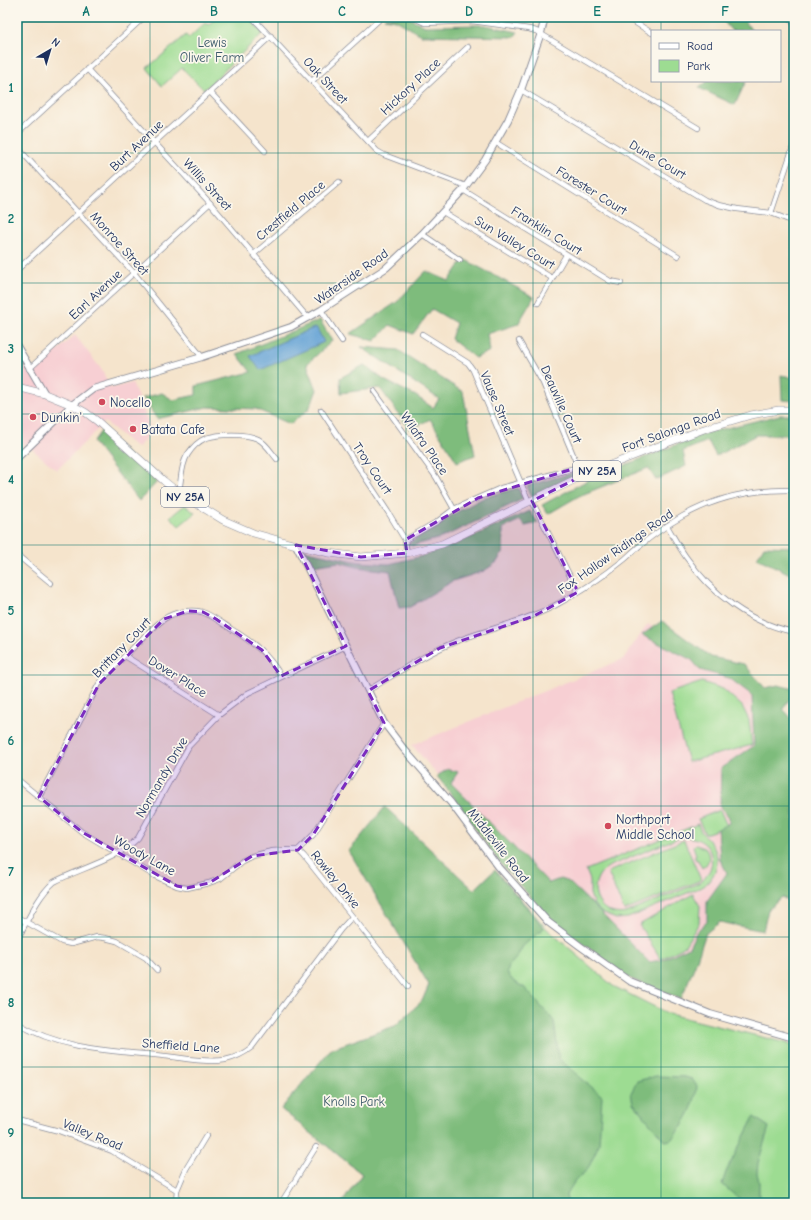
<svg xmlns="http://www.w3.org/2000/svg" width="811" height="1220" viewBox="0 0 811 1220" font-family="'Comic Neue',sans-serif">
	<rect width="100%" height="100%" fill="#fbf7ec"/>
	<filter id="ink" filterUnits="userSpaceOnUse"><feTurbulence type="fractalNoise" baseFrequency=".025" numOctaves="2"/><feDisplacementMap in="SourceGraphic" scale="8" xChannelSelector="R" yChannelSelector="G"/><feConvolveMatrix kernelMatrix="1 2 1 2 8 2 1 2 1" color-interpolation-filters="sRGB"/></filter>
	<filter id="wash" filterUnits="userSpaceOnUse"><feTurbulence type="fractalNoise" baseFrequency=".012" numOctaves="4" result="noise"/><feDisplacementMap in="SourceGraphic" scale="16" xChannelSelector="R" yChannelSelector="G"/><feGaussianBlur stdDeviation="0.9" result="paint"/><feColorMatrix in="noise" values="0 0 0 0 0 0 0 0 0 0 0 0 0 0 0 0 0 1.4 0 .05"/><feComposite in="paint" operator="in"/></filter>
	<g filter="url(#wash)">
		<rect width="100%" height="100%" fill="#f5e4cc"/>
		<g fill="#f7cfd3">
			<polygon points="75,335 101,369 111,388 132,383 152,431 137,448 105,422 57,470 26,444 17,451 17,352 30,374"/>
			<polygon points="648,624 794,719 794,736 752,778 719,897 693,967 652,983 455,796 412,745 623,659"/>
		</g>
		<g fill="#9ddc92" stroke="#5c8678" fill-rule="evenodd">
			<polygon points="217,17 248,17 263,33 204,90 182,68 162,86 147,68 186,35 189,38 205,23 208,25"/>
			<polygon points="185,505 195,513 179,526 170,517"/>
			<polygon points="702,682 723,689 742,706 749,720 752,745 688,762 669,693"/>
			<polygon points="720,810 727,826 705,834 698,819"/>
			<path d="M698,824C702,836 704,833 710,842C723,857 717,875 704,886L628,918L616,919L602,913L594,905L590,894V880L586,870ZM687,837C713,839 720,865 701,882L626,913C596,919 583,880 610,866L678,838Z"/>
			<polygon points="684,840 701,880 624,911 608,872"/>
			<path d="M696,845L705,848C711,856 710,863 702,868L698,860H696L694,856L696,855L693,846Z"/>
			<polygon points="495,870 547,929 613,986 669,1014 794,1045 794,1203 342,1203 362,1174 281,1109 331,1049 395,1026 422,1002 443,950 474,890"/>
			<polygon points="693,894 700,906 699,923 684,947 661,959 639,925"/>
		</g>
		<g fill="#7ebc7c" stroke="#4c766d">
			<polygon points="385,17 407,17 425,26 485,25 518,32 514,37 421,35 396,20 384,18"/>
			<polygon points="720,17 742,17 752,31 732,31"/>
			<polygon points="708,81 746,81 735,105 699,88"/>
			<polygon points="464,259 534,297 518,324 487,334 490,351 475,358 451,339 456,323 432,309 413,334 390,325 375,341 350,334 397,302 426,271 449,281"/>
			<polygon points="320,320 332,341 307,364 317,390 309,409 290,424 256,409 207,407 157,419 143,398 162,393 173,400 196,395 196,386 251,372 237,354"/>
			<polygon points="361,347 398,350 463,392 475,455 457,462 430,419 410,430 380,388 341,393 340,378 364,365 384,380 416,396 433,408 439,399"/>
			<polygon points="781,375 794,378 794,401 782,400"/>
			<polygon points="780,415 794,415 794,435 756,435 716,456 708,441 683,451 686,466 656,480 648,468 579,496 548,514 542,505 588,480 706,433"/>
			<polygon points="102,430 157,482 139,501 93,442"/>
			<polygon points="575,472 576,475 531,496 527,486"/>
			<polygon points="518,488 523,499 441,538 411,546 409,543 457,512 485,497"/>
			<polygon points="530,511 538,523 525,526 520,520 503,528 503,552 497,562 484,571 453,581 410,607 399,608 390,571 357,567 339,562 312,566 303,550 358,562 389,564 419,557 452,546"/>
			<polygon points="764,546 794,547 794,576 757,558"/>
			<polygon points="662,621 711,657 744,664 765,688 778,685 794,689 794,692 783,709 794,721 794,904 782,897 768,910 763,931 720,922 706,933 695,965 681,999 629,978 552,921 500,863 454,798 437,776 448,769 458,772 451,783 549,883 560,879 569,882 604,916 649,962 662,960 689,947 697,931 707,922 707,901 727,873 720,859 718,829 729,823 729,817 720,807 721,768 754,746 752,695 729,678 700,670 692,660 642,635"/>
			<polygon points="385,807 474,890 495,870 544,928 523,946 517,957 509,966 507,973 514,982 524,987 554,1021 559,1059 602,1096 599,1144 588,1169 575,1181 566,1195 568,1203 342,1203 362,1174 281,1109 331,1049 395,1026 422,1001 429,985 349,851"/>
			<path d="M656,1076L685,1077L692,1079L697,1086C695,1108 684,1124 671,1140L665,1141L633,1103L631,1093L637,1081Z"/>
			<path d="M754,1117L769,1127L758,1163L757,1173L759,1182V1201C745,1207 732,1193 722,1184L726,1172Z"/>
		</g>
		<polygon fill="#63a2d5" stroke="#3f689a" points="316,327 324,342 260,370 250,356"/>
	</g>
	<g filter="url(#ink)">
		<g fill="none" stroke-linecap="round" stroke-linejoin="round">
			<g stroke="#888a95" stroke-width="6">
				<g id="street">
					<polyline points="252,17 377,151 384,155 466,186"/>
					<polyline points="412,17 425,23 472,21 529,29 536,31 698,128"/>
					<polyline points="626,17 652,33"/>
					<polyline points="789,17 794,24"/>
					<polyline points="257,22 263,17"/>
					<polyline points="17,23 23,17"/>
					<polyline points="87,69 210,203 308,318"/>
					<polyline points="312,81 382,17"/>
					<polyline points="521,90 705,200 719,205 737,209 771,213 794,222"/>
					<polyline points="210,92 265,151"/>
					<polyline points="17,134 144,17"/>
					<polyline points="368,141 468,47"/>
					<polyline points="495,142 678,256"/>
					<polyline points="17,147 134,273 202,357"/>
					<polyline points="463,190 610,281 621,283"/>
					<polyline points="443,212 552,278"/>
					<polyline points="771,213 794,144"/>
					<polyline points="422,234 460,260"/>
					<polyline points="254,254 339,182"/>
					<polyline points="17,270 155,142 271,36"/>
					<polyline points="538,303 566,255"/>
					<polyline points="321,310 342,341"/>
					<polyline points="422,334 468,363 473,370 529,502"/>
					<polyline points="519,341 543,383 582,476"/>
					<polyline points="29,369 210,203"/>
					<polyline points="374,391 436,477 454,509"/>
					<polyline points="321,410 388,512 405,540"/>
					<path d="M179,493C181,481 181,464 188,454C192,448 199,441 206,438C219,434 245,433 258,439C266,443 271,452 277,459"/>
					<polyline points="532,501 578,592"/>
					<path d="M667,526C673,536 679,547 686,557C712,594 749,623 794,632"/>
					<polyline points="407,553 405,540 438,521 454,509 478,498 501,488 579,467"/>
					<polyline points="17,555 51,583"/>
					<polyline points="125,656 219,715"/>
					<path d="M367,689L372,688C400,671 427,653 457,641C490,628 524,622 554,606C579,593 603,577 625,559C630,555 635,549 641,545C654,534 669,524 683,516C717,497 755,489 794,490"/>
					<polyline points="384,723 313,835 298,850 304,856 408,986"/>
					<polyline points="17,779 82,832 155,876 177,886 187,888 209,883 220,879 242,861 252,856 272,851 289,850 298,850"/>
					<path d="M39,797L99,684C110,670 122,659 135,646C144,637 153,627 164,619C174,612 190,609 202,612C212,615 222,623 231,629C253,642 268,654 281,676"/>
					<polyline points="17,917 62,942 71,944 97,937 105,938 117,941 146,958 157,970"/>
					<path d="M17,940C28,920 37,897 54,882C81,868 117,860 138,838L189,746L219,715L248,693L346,646"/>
					<path d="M17,1023C61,1050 114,1051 164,1056C184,1058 205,1063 225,1060C235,1058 243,1054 252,1047L341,929L352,917"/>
					<polyline points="17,1120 59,1131 112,1151 177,1190"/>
					<polyline points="176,1203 177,1190 186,1169 206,1136"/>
					<polyline points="281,1203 316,1147"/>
				</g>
			</g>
			<g stroke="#888a95" stroke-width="8">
				<g id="secondary">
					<polyline points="17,346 45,394"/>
					<polyline points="17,458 72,405 93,389 202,357 291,327 321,310 386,268 422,234 463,190 485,160 508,120 521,90 541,33 545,17"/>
					<polyline points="296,545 384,723 403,748 451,803 498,866 548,922 580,946 629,981 710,1014 794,1038"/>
				</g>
			</g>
			<g stroke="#888a95" stroke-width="8">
				<polyline id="primary" points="17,387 45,394 72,405 85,412 97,421 164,481 179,493 223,520 253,533 296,545 329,553 361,557 407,553 442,544 582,476 651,449 704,429 751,415 779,410 794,410"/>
			</g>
			<use href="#street" stroke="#fff" stroke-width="4.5"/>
			<use href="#secondary" stroke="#fff" stroke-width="6"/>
			<use href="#primary" stroke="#fff" stroke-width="7"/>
		</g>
	</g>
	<path fill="#7b2cbf" fill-opacity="0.2" stroke="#7b2cbf" stroke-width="3" stroke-dasharray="8 5" stroke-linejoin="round" d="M579,467L582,476L532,501L578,592L534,616L440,648L368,691L384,723L313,835L298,850L252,856L209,883L187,888L177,886L82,832L39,797L99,684L164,619L188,611L203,612L216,619L262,650L281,676L346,646L296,545L361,557L407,553L405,540L478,498Z"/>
	<path fill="none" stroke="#0f766e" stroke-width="1" stroke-opacity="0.55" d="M150,17V1203M278,17V1203M406,17V1203M533,17V1203M661,17V31M661,81V1203M17,153H794M17,283H794M17,414H794M17,545H794M17,675H794M17,806H794M17,937H794M17,1067H794"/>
	<g fill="#d1495b" stroke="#fbf7ec" stroke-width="1.5">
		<circle cx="102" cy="402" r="4"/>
		<circle cx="33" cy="417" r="4"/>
		<circle cx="133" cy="429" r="4"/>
		<circle cx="608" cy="826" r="4"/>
	</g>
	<g text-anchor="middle" stroke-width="3.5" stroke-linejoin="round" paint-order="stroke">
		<g fill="#fbf7ec" stroke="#5e6b89" stroke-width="1">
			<rect x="573" y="461" width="48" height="20" rx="3"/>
			<rect x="161" y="487" width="48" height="20" rx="3"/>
		</g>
		<g font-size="12" font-weight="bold" fill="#1b2f5e">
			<text x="597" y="475">NY 25A</text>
			<text x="185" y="501">NY 25A</text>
		</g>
		<g font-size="13" fill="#3c5a6b" stroke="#fbf7ec">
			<text x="212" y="47">Lewis<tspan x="212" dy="15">Oliver Farm</tspan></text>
			<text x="354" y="1106">Knolls Park</text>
		</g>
		<g font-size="13" fill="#1b2f5e" stroke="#fbf7ec">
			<text transform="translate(326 80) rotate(47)" y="5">Oak Street</text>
			<text transform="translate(410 86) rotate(-43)" y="5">Hickory Place</text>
			<text transform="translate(136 145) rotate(-43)" y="5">Burt Avenue</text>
			<text transform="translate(658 159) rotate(31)" y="5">Dune Court</text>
			<text transform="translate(208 184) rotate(48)" y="5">Willis Street</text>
			<text transform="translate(592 190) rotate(32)" y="5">Forester Court</text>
			<text transform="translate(290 210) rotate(-40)" y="5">Crestfield Place</text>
			<text transform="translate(547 230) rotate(32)" y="5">Franklin Court</text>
			<text transform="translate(515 242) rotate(31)" y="5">Sun Valley Court</text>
			<text transform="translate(120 243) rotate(48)" y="5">Monroe Street</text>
			<text transform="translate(351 276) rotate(-35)" y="5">Waterside Road</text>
			<text transform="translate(95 294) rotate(-43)" y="5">Earl Avenue</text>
			<text transform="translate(498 403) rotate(67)" y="5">Vause Street</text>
			<text transform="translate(562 404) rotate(66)" y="5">Deauville Court</text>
			<text transform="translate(671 430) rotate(-20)" y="5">Fort Salonga Road</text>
			<text transform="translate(425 443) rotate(55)" y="5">Wilafra Place</text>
			<text transform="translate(373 468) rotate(56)" y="5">Troy Court</text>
			<text transform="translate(615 551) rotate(-35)" y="5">Fox Hollow Ridings Road</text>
			<text transform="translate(121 647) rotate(-46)" y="5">Brittany Court</text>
			<text transform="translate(178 676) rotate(32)" y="5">Dover Place</text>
			<text transform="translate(161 777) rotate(-60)" y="5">Normandy Drive</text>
			<text transform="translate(499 845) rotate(52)" y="5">Middleville Road</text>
			<text transform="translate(145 855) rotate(29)" y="5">Woody Lane</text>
			<text transform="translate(336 879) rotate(51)" y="5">Rowley Drive</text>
			<text transform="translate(181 1045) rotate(4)" y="5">Sheffield Lane</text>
			<text transform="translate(93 1134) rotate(22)" y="5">Valley Road</text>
		</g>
		<g font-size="13" fill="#1b2f5e" stroke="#fbf7ec" text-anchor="start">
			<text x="110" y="407">Nocello</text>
			<text x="41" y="422">Dunkin'</text>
			<text x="141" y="434">Batata Cafe</text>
			<text x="616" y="824">Northport<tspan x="616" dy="15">Middle School</tspan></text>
		</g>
	</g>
	<rect width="811" height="1220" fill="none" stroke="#fbf7ec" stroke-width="44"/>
	<rect x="651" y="30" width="130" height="52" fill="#fbf7ec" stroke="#a1a7b3"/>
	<rect x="659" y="43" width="20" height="6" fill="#ffffff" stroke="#a1a7b3"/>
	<text x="687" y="50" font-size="12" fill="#1b2f5e">Road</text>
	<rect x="659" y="60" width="20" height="12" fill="#9ddc92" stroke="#a1a7b3"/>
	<text x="687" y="70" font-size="12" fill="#1b2f5e">Park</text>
	<g transform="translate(50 50) rotate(38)" stroke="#fbf7ec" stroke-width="3" paint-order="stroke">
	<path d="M0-3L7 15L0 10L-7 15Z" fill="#1b2f5e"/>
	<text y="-6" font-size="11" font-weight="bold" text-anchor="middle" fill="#1b2f5e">N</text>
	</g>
	<rect x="22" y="22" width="767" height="1176" fill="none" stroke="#0f766e" stroke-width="1.5"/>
	<g font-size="13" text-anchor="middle" font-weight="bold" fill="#0f766e">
		<text x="86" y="16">A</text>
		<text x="214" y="16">B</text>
		<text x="342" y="16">C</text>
		<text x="469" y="16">D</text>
		<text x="597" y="16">E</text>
		<text x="725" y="16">F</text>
		<text x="11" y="92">1</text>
		<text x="11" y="223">2</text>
		<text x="11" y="353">3</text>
		<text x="11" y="484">4</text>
		<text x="11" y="615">5</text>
		<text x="11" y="745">6</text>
		<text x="11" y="876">7</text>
		<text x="11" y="1007">8</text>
		<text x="11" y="1137">9</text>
	</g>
</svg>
